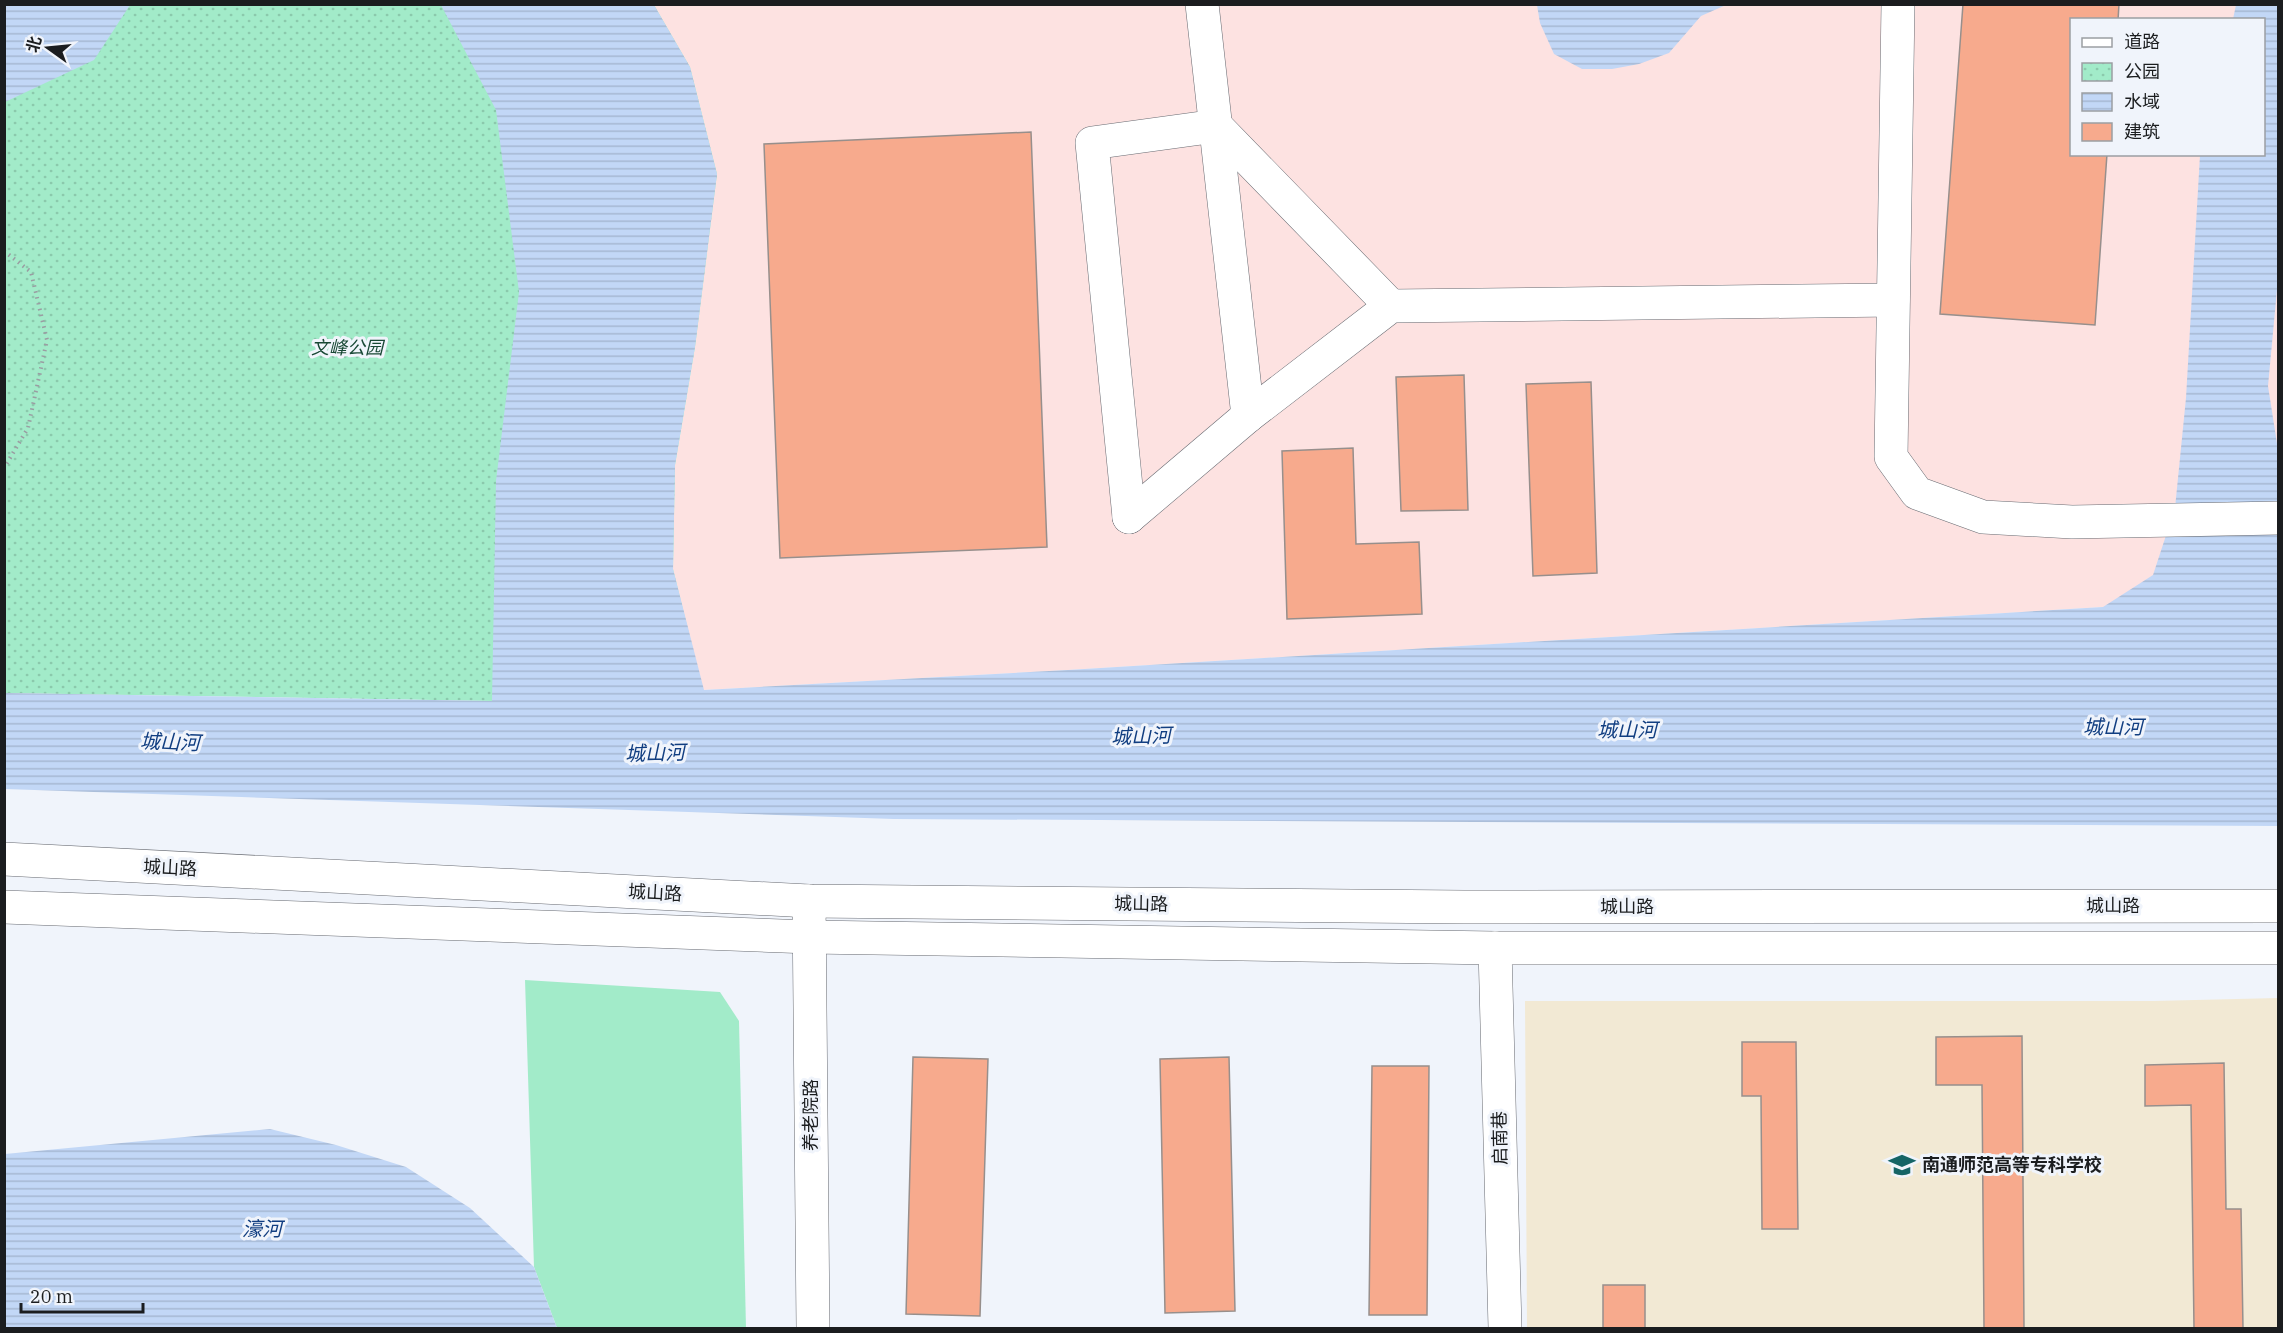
<svg xmlns="http://www.w3.org/2000/svg" width="2283" height="1333" viewBox="0 0 2283 1333" font-family="'IBM Plex Serif','Noto Sans SC',serif">
	<defs>
		<pattern id="park-dots" width="8" height="8" patternUnits="userSpaceOnUse" patternTransform="scale(1.5)"><rect width="8" height="8" fill="#a2ebc9"/><path d="M2 2h.1M6 6h.1" fill="none" stroke="#8bc9ac" stroke-width="1.8" stroke-linecap="round"/></pattern>
		<pattern id="water-rules" width="6" height="5" patternUnits="userSpaceOnUse" patternTransform="scale(1.5)"><rect width="6" height="5" fill="#c2d7f6"/><path d="M0 2.5h6" fill="none" stroke="#a6b8d2"/></pattern>
	</defs>
	<rect width="100%" height="100%" fill="#f0f4fb"/>
	<path fill="#fde2e1" fill-rule="evenodd" d="M654,5H2278V605L2103,607L1068,670L703,690L673,569L675,465L695,347ZM2072,20H2264V154H2072Z"/>
	<polygon fill="#f2e9d4" points="2278,998 2278,1328 1527,1328 1525,1001 2154,1001"/>
	<polygon fill="#a2ebc9" points="525,980 720,992 739,1021 746,1328 557,1328 534,1267"/>
	<polygon fill="url(#park-dots)" points="5,5 654,5 690,67 717,174 695,347 675,465 673,569 703,690 492,701 5,693"/>
	<g fill="url(#water-rules)">
		<polygon points="5,4 130,4 130,5 94,60 5,102"/>
		<polygon points="441,5 654,5 690,67 717,174 695,347 675,465 673,569 704,690 1068,670 2103,607 2153,575 2175,508 2186,398 2200,155 2264,154 2264,20 2233,19 2236,5 2278,5 2278,279 2268,386 2278,450 2278,826 894,819 5,789 5,693 492,701 496,481 519,292 496,110"/>
		<polygon points="1537,5 1537,4 1726,5 1701,16 1669,53 1639,64 1612,69 1582,69 1554,54 1540,23"/>
		<polygon points="270,1129 336,1145 406,1167 470,1208 534,1267 557,1328 5,1328 5,1154"/>
	</g>
	<g fill="#f7aa8d" stroke="#978f8c" stroke-width="1.5">
		<polygon points="1963,4 2119,4 2118,20 2072,20 2072,154 2107,154 2095,325 1940,314"/>
		<polygon points="1031,132 1047,547 780,558 764,144"/>
		<polygon points="1464,375 1468,510 1401,511 1396,377"/>
		<polygon points="1591,382 1597,573 1533,576 1526,384"/>
		<polygon points="1353,448 1356,544 1419,542 1422,614 1287,619 1282,451"/>
		<polygon points="2022,1036 2024,1328 1984,1328 1982,1085 1936,1085 1936,1037"/>
		<polygon points="1742,1042 1796,1042 1798,1229 1762,1229 1761,1096 1742,1096"/>
		<polygon points="913,1057 988,1059 980,1316 906,1314"/>
		<polygon points="1229,1057 1235,1311 1165,1313 1160,1059"/>
		<polygon points="2224,1063 2226,1209 2241,1209 2243,1328 2194,1328 2191,1105 2145,1106 2145,1065"/>
		<polygon points="1372,1066 1429,1066 1427,1315 1369,1315"/>
		<rect x="1603" y="1285" width="42" height="43"/>
	</g>
	<g fill="none" stroke-linecap="round" stroke-linejoin="round">
		<g stroke="#686b72" stroke-width="34">
			<g id="minor">
				<polyline points="1202,4 1248,416"/>
				<polyline points="1898,4 1891,457 1917,493 1983,517 2072,522 2278,518"/>
				<polyline points="1129,517 1248,416 1391,306 1893,300"/>
				<polyline points="1129,517 1092,143 1216,126 1391,306"/>
				<polyline points="809,901 813,1328"/>
				<polyline points="1495,948 1505,1328"/>
			</g>
		</g>
		<g stroke="#686b72" stroke-width="34">
			<g id="major">
				<polyline points="4,859 809,901 1464,907 2278,906"/>
				<polyline points="4,907 810,937 1495,948 2278,948"/>
			</g>
		</g>
		<polyline stroke="#9a9da2" stroke-width="4" stroke-dasharray="1.5 4.5" stroke-linecap="butt" points="4,251 31,272 47,340 28,428 4,468"/>
		<use href="#minor" stroke="#fff" stroke-width="33"/>
		<use href="#major" stroke="#fff" stroke-width="33"/>
	</g>
	<defs>
		<g id="university-bare" transform="scale(2.07)"><path d="M0-5L7-2L0 1L-7-2ZM-4 1L0 2.5L4 1V4Q0 6-4 4Z" fill="#156466" stroke="#f0f4fb" stroke-width="2.5" paint-order="stroke"/></g>
	</defs>
	<g fill-rule="evenodd">
		<use href="#university-bare" x="1902" y="1165"/>
	</g>
	<g text-anchor="middle" stroke-width="6" stroke-linejoin="round" paint-order="stroke">
		<g font-size="18" font-style="italic" fill="#184835" stroke="#f0f4fb">
			<text x="347" y="354">文峰公园</text>
		</g>
		<g font-size="18" fill="#1b1d1f" stroke="#f0f4fb">
			<text transform="translate(170 868) rotate(3)" y="6">城山路</text>
			<text transform="translate(655 893) rotate(3)" y="6">城山路</text>
			<text transform="translate(1141 904) rotate(1)" y="6">城山路</text>
			<text x="2113" y="912">城山路</text>
			<text x="1627" y="913">城山路</text>
			<text transform="translate(811 1115) rotate(-90)" y="6">养老院路</text>
			<text transform="translate(1500 1138) rotate(-91)" y="6">启南巷</text>
		</g>
		<g font-size="18" font-weight="bold" fill="#1b1d1f" stroke="#f0f4fb" text-anchor="start">
			<text x="1922" y="1171">南通师范高等专科学校</text>
		</g>
		<g font-size="20" font-style="italic" fill="#113e81" stroke="#f0f4fb">
			<text x="2113" y="734">城山河</text>
			<text x="1627" y="737">城山河</text>
			<text transform="translate(1141 736) rotate(-2)" y="7">城山河</text>
			<text transform="translate(170 742) rotate(2)" y="7">城山河</text>
			<text transform="translate(655 753) rotate(-2)" y="7">城山河</text>
			<text x="262" y="1236">濠河</text>
		</g>
	</g>
	<rect width="2283" height="1333" fill="none" stroke="#1b1d1f" stroke-width="12"/>
	<rect x="2070" y="18" width="195" height="138" fill="#f0f4fb" stroke="#9b9ea3" stroke-width="1.5"/>
	<rect x="2082" y="38" width="30" height="9" fill="#ffffff" stroke="#9b9ea3" stroke-width="1.5"/>
	<text x="2124" y="48" font-size="18" fill="#1b1d1f">道路</text>
	<rect x="2082" y="63" width="30" height="18" fill="url(#park-dots)" stroke="#9b9ea3" stroke-width="1.5"/>
	<text x="2124" y="78" font-size="18" fill="#1b1d1f">公园</text>
	<rect x="2082" y="93" width="30" height="18" fill="url(#water-rules)" stroke="#9b9ea3" stroke-width="1.5"/>
	<text x="2124" y="108" font-size="18" fill="#1b1d1f">水域</text>
	<rect x="2082" y="123" width="30" height="18" fill="#f7aa8d" stroke="#9b9ea3" stroke-width="1.5"/>
	<text x="2124" y="138" font-size="18" fill="#1b1d1f">建筑</text>
	<g transform="translate(48 48) rotate(285)" stroke="#f0f4fb" stroke-width="4.5" paint-order="stroke">
	<path d="M0-4.5L10 22L0 15L-10 22Z" fill="#1b1d1f"/>
	<text y="-9" font-size="16" font-weight="bold" text-anchor="middle" fill="#1b1d1f">北</text>
	</g>
	<path d="M21 1303v9h122v-9" fill="none" stroke="#1b1d1f" stroke-width="3"/>
	<text x="30" y="1303" font-size="18" fill="#1b1d1f" stroke="#f0f4fb" stroke-width="4.5" paint-order="stroke">20 m</text>
</svg>
